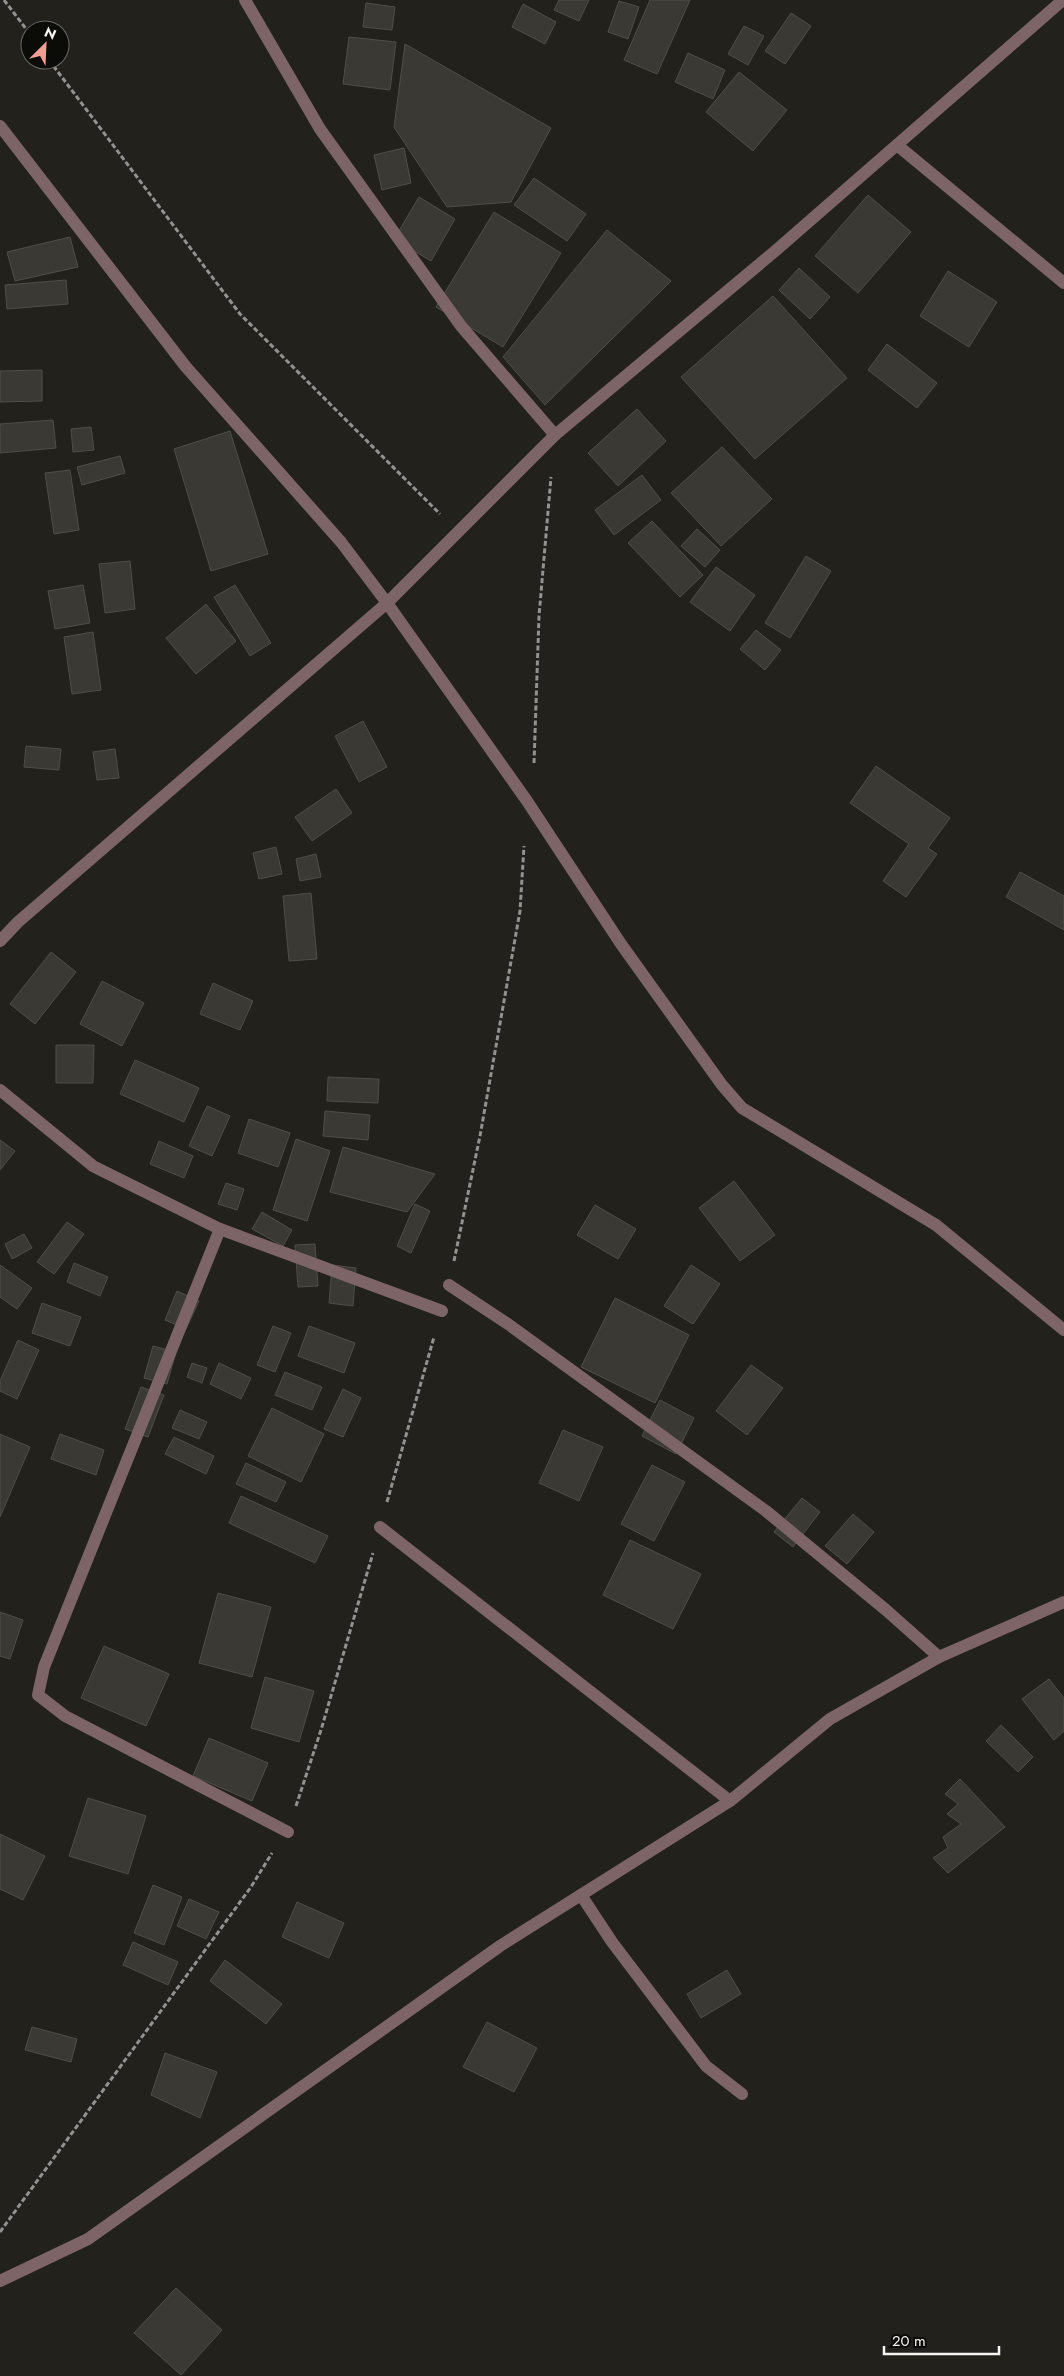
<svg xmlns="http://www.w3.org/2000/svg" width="1064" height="2376" viewBox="0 0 1064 2376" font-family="Jost,sans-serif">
	<rect width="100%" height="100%" fill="#22211c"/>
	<g fill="#3a3933" stroke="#4f4e48">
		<polygon points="559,0 589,0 579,21 554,10"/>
		<polygon points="650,0 690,0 657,74 624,60"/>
		<polygon points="619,1 639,7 628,39 608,32"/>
		<polygon points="366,3 395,7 392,30 363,27"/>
		<polygon points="523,4 556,22 545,44 512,27"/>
		<polygon points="791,13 811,26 785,64 765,51"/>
		<polygon points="744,26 764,36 748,65 728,54"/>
		<polygon points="349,37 396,42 390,90 343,84"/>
		<polygon points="405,44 551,128 511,202 447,207 394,127"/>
		<polygon points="688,53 725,70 713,99 675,82"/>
		<polygon points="739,72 787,110 753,151 706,112"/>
		<polygon points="404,148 411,183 382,190 374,155"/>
		<polygon points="534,178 586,214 567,241 514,205"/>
		<polygon points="868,195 911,232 858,293 815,256"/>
		<polygon points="419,197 455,219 431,261 394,239"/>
		<polygon points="494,212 561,253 503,347 436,307"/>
		<polygon points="607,230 671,281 545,405 503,357"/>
		<polygon points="70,237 78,267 15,281 7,252"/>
		<polygon points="799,268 830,297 810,319 779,290"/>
		<polygon points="948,271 997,302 969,347 920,316"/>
		<polygon points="66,280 68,304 7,309 5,285"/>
		<polygon points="773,296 847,378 755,459 681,377"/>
		<polygon points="887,344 937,383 917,408 868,370"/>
		<polygon points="42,370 42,401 0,402 0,371"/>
		<polygon points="637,409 666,441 618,486 588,453"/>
		<polygon points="53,420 56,448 0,453 0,424"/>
		<polygon points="91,427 94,450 73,452 71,429"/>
		<polygon points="230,431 268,554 211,571 174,449"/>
		<polygon points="722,447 772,499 721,546 671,493"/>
		<polygon points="120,456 125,473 82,485 77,467"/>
		<polygon points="70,470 79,530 54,534 45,473"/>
		<polygon points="642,475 661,500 614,535 595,510"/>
		<polygon points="652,521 703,575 680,597 628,543"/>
		<polygon points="697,529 720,550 705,567 681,546"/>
		<polygon points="806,556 831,571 790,638 765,623"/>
		<polygon points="130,561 135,609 105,613 99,564"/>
		<polygon points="716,567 755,595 730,631 690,602"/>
		<polygon points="83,585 90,623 55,629 48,591"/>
		<polygon points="235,585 271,643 250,656 214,597"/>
		<polygon points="206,604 236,641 196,674 166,638"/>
		<polygon points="756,630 781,650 765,670 740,649"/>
		<polygon points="93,632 101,690 72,694 64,637"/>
		<polygon points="363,721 387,767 359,782 335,736"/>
		<polygon points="26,746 61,749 59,770 24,767"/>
		<polygon points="115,749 119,778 97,780 93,752"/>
		<polygon points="876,766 950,818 928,848 937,854 906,897 883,881 909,844 850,803"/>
		<polygon points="336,789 352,813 312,841 295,817"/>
		<polygon points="276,847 282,874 259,879 253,853"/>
		<polygon points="316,854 321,877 300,881 296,859"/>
		<polygon points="1020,872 1064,896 1064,930 1006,897"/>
		<polygon points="311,893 317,959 289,961 283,896"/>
		<polygon points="51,952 76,972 35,1024 10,1004"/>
		<polygon points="102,981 144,1003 122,1046 80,1024"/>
		<polygon points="213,983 253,1001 240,1030 200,1014"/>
		<polygon points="56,1045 94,1045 93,1083 56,1083"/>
		<polygon points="135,1060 199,1088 184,1122 120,1094"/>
		<polygon points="328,1077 379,1079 378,1103 327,1101"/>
		<polygon points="207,1106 230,1116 212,1156 189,1146"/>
		<polygon points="325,1111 370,1115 368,1140 323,1136"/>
		<polygon points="249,1119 290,1133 278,1167 238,1153"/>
		<polygon points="296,1139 330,1151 307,1221 273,1210"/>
		<polygon points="0,1140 15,1151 0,1170"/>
		<polygon points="159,1141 193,1156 184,1178 150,1164"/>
		<polygon points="343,1147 435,1174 407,1212 330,1192"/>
		<polygon points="734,1181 775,1235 740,1261 699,1208"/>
		<polygon points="226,1183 244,1189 237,1210 218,1204"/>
		<polygon points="415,1204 430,1211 411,1253 397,1246"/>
		<polygon points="595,1205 636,1229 618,1259 577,1235"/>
		<polygon points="262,1212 292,1230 283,1246 252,1229"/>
		<polygon points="67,1222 84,1234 54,1274 37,1262"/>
		<polygon points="24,1234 32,1248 12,1259 5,1244"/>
		<polygon points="315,1244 318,1286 298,1287 295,1245"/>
		<polygon points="74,1263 108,1277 100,1296 67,1282"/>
		<polygon points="0,1265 32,1288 17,1309 0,1297"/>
		<polygon points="332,1265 356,1268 353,1306 329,1303"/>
		<polygon points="691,1265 720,1284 693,1324 664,1306"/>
		<polygon points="177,1291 199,1301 186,1329 165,1320"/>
		<polygon points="615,1298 689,1335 655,1403 581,1367"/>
		<polygon points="42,1303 81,1317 70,1346 32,1333"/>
		<polygon points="273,1326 291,1333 275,1372 257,1365"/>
		<polygon points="309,1326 355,1343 344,1373 298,1356"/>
		<polygon points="18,1340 39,1350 17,1399 0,1391 0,1381"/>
		<polygon points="153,1346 176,1352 167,1384 144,1378"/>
		<polygon points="192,1363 207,1368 202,1383 187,1377"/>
		<polygon points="219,1363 251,1378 241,1399 210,1384"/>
		<polygon points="751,1365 783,1388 747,1435 716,1411"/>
		<polygon points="285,1372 322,1387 312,1410 275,1395"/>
		<polygon points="141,1387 164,1395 148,1437 125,1429"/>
		<polygon points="343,1389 361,1398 343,1437 324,1429"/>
		<polygon points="660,1400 694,1418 676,1454 642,1436"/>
		<polygon points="272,1408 324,1434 301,1482 248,1456"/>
		<polygon points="180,1410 207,1422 199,1439 172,1428"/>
		<polygon points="563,1430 603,1447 579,1501 539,1483"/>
		<polygon points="0,1434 30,1447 0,1517"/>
		<polygon points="60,1434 104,1450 96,1475 51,1459"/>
		<polygon points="174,1437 214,1456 206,1474 165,1454"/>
		<polygon points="246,1463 286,1482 276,1502 236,1484"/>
		<polygon points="652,1465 685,1482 654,1541 621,1524"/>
		<polygon points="241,1496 328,1536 315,1563 229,1523"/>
		<polygon points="802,1498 820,1512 793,1547 774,1532"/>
		<polygon points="853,1514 874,1532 847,1564 825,1546"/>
		<polygon points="630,1540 701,1574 673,1629 603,1595"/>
		<polygon points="218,1593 271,1607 252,1677 199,1663"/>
		<polygon points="0,1612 23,1620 10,1659 0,1656"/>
		<polygon points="104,1646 169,1674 146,1726 81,1698"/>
		<polygon points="265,1677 314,1691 299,1742 251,1728"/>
		<polygon points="1049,1679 1064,1698 1064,1731 1054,1740 1022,1699"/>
		<polygon points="1001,1725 1033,1757 1018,1772 986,1741"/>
		<polygon points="209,1738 268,1763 252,1801 193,1776"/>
		<polygon points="960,1779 1005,1827 948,1873 933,1858 948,1848 943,1837 961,1824 947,1814 958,1804 945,1794"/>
		<polygon points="88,1798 146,1816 128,1874 69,1856"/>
		<polygon points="0,1834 45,1856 23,1900 0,1889"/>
		<polygon points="153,1885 182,1897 164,1945 134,1933"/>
		<polygon points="189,1899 219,1912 206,1939 177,1926"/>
		<polygon points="297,1902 344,1923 329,1958 282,1937"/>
		<polygon points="133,1942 178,1962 168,1985 123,1965"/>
		<polygon points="225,1960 282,2004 266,2024 210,1981"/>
		<polygon points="727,1970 741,1994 701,2018 687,1994"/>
		<polygon points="487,2022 537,2048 514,2092 463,2067"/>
		<polygon points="32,2027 77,2039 71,2062 25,2050"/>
		<polygon points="165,2053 217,2072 200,2118 151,2095"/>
		<polygon points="176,2288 222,2330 181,2375 134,2333"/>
	</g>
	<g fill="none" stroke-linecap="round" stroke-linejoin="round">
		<g stroke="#93928e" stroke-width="3" stroke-dasharray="5 2.5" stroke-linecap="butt">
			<polyline points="4,0 30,34"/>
			<polyline points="49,60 240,314 440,514"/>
			<polyline points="534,763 539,616 551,477"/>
			<polyline points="454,1261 480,1136 520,911 524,846"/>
			<polyline points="387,1502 434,1337"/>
			<polyline points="296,1806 321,1730 373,1553"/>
			<polyline points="0,2232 251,1887 272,1853"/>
		</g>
		<g stroke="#7d6466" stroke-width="12">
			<polyline points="245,0 320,129 461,326 555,435"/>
			<polyline points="0,126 186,367 341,542 387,603 527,801 621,944 722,1085 742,1108 936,1225 1064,1330"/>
			<polyline points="897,145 1064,283"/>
			<polyline points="0,941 18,922 387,603 555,435 774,252 1063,0"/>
			<polyline points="0,1090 93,1166 220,1229 442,1311"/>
			<polyline points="220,1229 44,1667 38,1695 65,1716 288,1832"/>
			<polyline points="449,1285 508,1324 766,1511 886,1610 939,1657"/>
			<polyline points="380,1527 730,1801"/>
			<polyline points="581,1895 612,1942 706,2066 742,2094"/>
			<polyline points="0,2281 88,2239 500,1946 730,1801 830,1719 939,1657 1064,1602"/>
		</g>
	</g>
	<g transform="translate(45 45) rotate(24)"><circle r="24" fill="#0b0b08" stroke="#696965"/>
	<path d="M0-4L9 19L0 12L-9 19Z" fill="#f59c94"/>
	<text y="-8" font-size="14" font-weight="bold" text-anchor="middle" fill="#f6f5f1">N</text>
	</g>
	<path d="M884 2346v8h115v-8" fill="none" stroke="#f6f5f1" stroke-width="2.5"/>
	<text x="892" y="2346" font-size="15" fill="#f6f5f1" stroke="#0b0b08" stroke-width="4" paint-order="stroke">20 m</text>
</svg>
